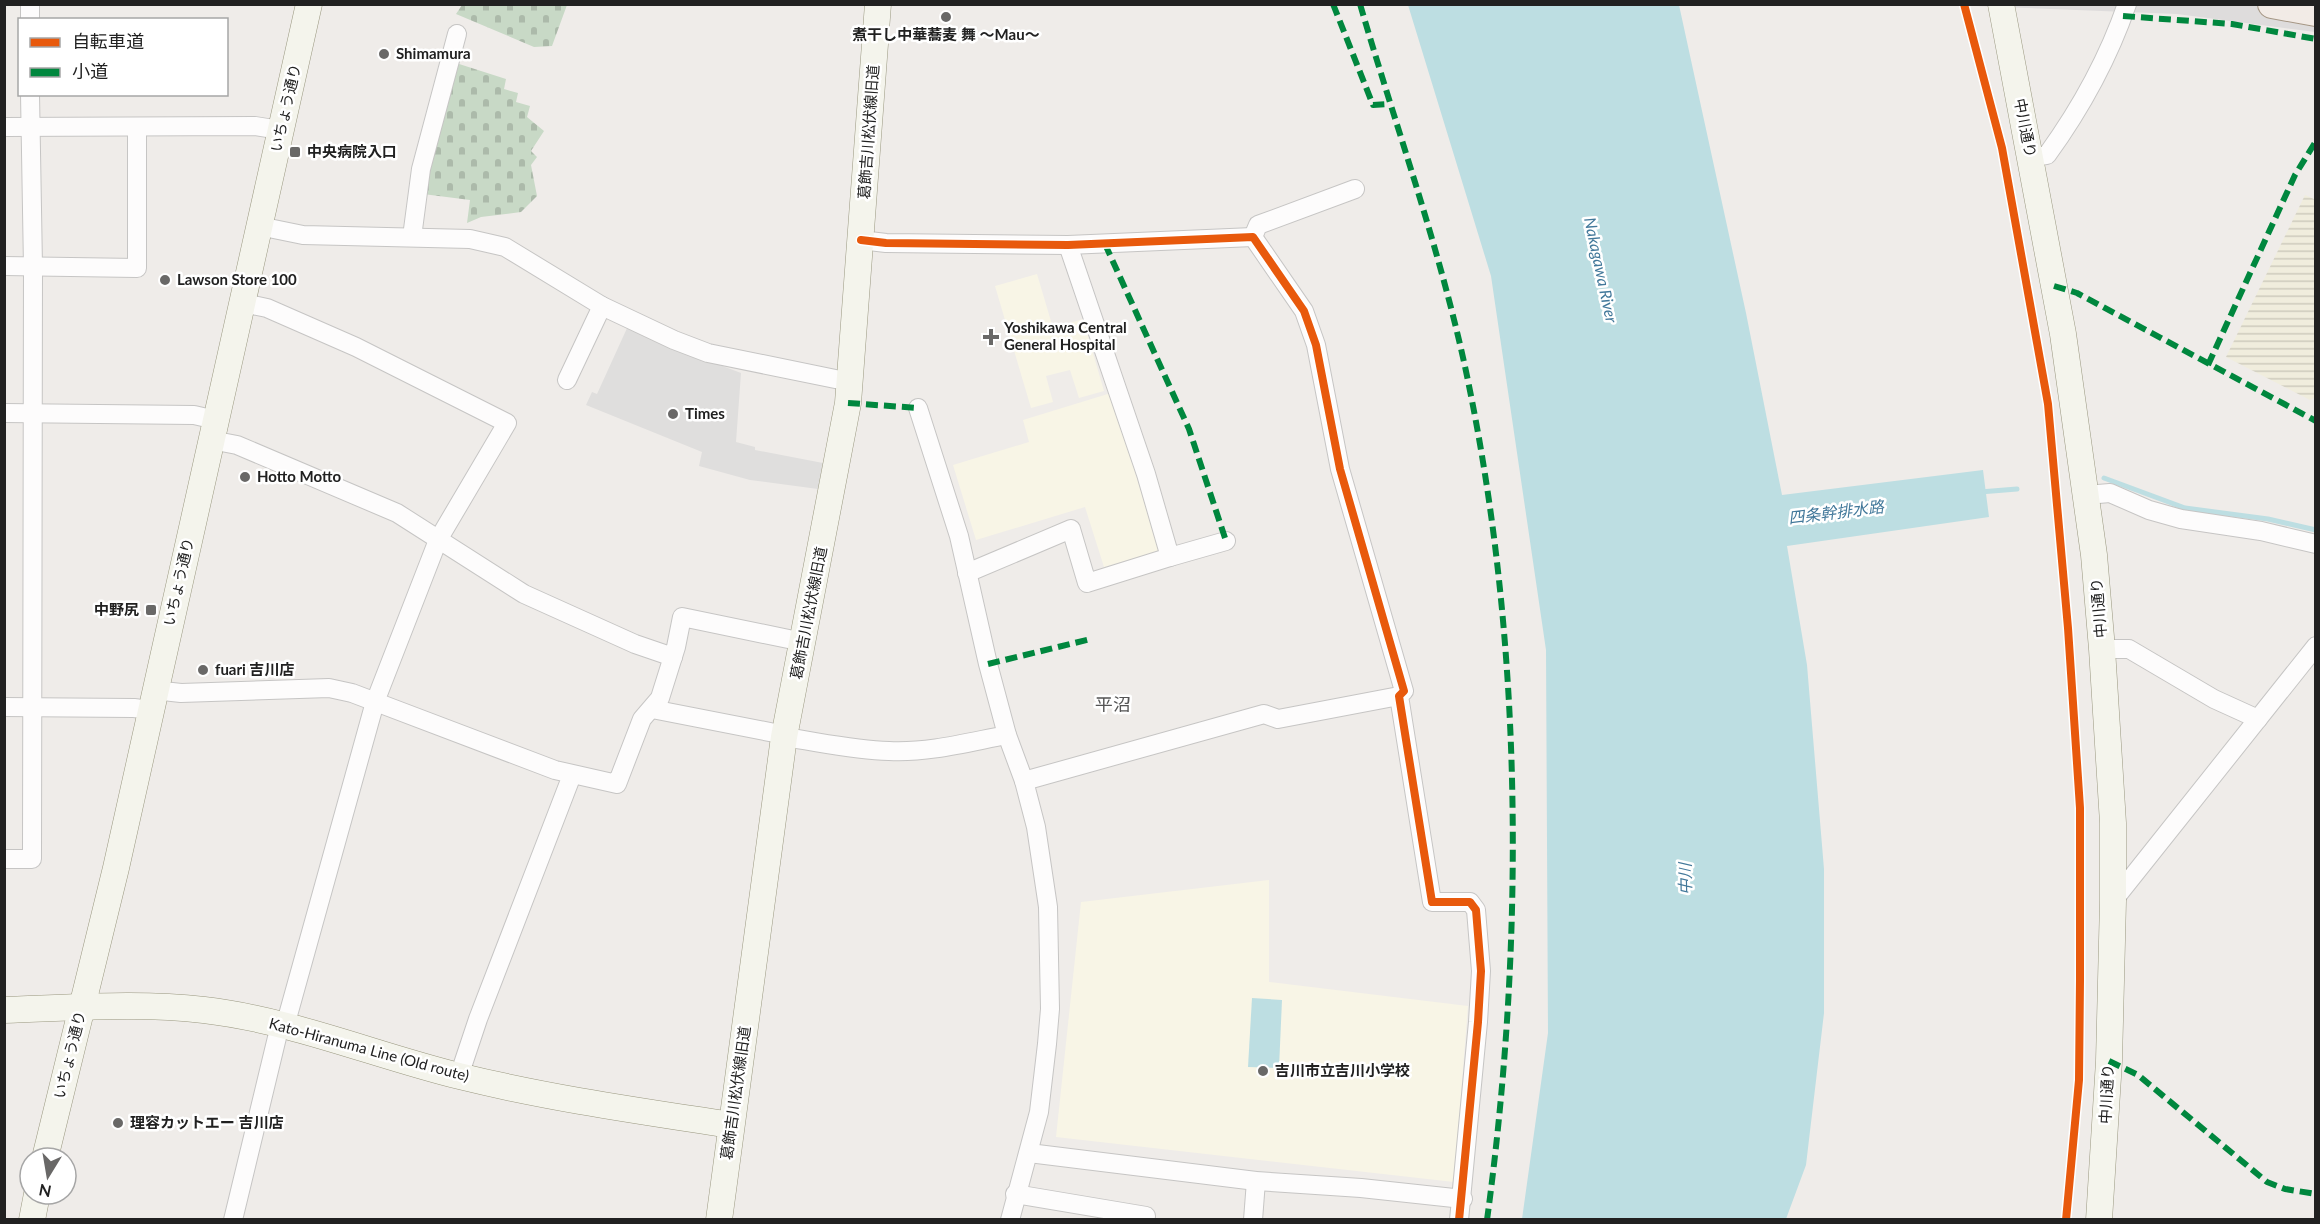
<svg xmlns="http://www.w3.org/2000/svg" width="2320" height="1224" viewBox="0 0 2320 1224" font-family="Lato,'Noto Sans JP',sans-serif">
	<defs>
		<pattern id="farmland-rules" width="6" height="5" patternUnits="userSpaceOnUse" patternTransform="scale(1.5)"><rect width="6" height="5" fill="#f0eddd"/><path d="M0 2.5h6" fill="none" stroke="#cecbbd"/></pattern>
		<pattern id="cemetery-stones" width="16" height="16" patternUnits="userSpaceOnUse" patternTransform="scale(1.5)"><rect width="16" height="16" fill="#c8d9c6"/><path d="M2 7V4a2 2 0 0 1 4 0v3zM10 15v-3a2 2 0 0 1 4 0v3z" fill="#acbaaa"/></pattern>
	</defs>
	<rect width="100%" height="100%" fill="#efece9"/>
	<g fill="#f8f5e6">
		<polygon points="1037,274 1053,328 1083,319 1104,391 1079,398 1070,370 1046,376 1053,402 1031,408 995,286"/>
		<polygon points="1111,393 1159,551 1104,567 1085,507 976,540 953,465 1029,442 1023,420"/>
		<polygon points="1269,880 1269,982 1468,1006 1454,1182 1056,1137 1081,902"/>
	</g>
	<polygon fill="url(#farmland-rules)" points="2305,195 2316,200 2316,397 2310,400 2226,357"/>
	<g fill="url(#cemetery-stones)">
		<polygon points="462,5 462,4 567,5 552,46 534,47 456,14"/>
		<polygon points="456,63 506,79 504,89 518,93 516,102 530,106 527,117 544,131 531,151 537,157 531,165 537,196 521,212 481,217 467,223 470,200 423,194"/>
	</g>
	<polygon fill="#dfdedd" points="628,326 680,350 741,373 736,442 755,447 755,450 823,463 818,489 750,480 699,466 702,452 586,405 592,392 597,394"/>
	<g fill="#bddee2">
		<polygon points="1408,5 1679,5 1746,313 1782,495 1983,470 1989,517 1787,546 1807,665 1824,869 1824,1013 1806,1165 1786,1219 1522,1219 1548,1033 1546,650 1491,276"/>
		<polygon points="1252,998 1282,1000 1279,1068 1248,1067"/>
	</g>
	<polygon fill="#dedcdc" points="1949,5 2315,5 2315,32 2177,14"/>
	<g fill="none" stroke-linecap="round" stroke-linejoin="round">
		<g stroke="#bddee2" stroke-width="5">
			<polyline points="2104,478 2185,508 2268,519 2316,530"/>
			<polyline points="1980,492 2017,489"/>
		</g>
		<g stroke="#c6c5c4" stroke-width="20">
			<g id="street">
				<polyline points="30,4 30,20"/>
				<polyline points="4,127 255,126 280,130"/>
				<path d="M2030,158L2047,155C2081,108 2108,59 2127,4"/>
				<polyline points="259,226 303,235 470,239 505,247 602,306 674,340 708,353 850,382"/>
				<polyline points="412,237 421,169 457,34"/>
				<polyline points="1253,237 1258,225 1355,189"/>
				<polyline points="861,240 886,243 1068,245 1253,237 1304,311 1316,345 1340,469 1404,691 1399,696 1432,902 1470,902 1476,910 1481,971 1478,1022 1459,1220"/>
				<polyline points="1068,245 1146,474 1170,557 1226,541"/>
				<polyline points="4,266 137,268 137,127"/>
				<polyline points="243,303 267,308 356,347 507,423 438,540 375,702 285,1026"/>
				<polyline points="567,380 602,306"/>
				<polyline points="918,408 959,536 988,664 1007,735 1024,781 1036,827 1048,907 1050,1009 1047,1044 1039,1112 1010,1220"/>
				<polyline points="4,413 194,415 216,420"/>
				<polyline points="211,440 237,445 397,513 524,594 635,644 673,657"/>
				<polyline points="2086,495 2110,493 2149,510 2181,519 2261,531 2316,544"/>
				<polyline points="967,573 1071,529 1087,583 1170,557"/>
				<polyline points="2102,649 2129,649 2214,699 2258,719"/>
				<polyline points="154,690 181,693 329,688 352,693 555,770 617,784 642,719 660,698 676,647 682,617 803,642"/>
				<polyline points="4,707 134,708 150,710"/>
				<polyline points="652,709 785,735"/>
				<path d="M784,737C819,742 854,750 889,751C929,753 969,742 1007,735"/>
				<polyline points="1024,781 1264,714 1278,719 1399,696"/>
				<polyline points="4,859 32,859 33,267 30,94"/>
				<polyline points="2113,901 2316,646"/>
				<polyline points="459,1076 478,1019 572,775"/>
				<polyline points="1029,1153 1256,1181 1361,1188 1463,1199"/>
				<polyline points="1015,1194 1146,1216 1145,1220"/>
				<polyline points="233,1220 280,1025"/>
				<polyline points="1253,1220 1256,1181"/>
			</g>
		</g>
		<g stroke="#9a9880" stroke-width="27">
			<g id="secondary">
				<polyline points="2001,4 2063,334 2094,555 2102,649 2113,823 2113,901 2109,1061 2099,1220"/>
				<path d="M4,1010C71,1008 138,1002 204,1010C291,1020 374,1055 459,1076C548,1098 640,1111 731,1125"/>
				<polyline points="45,1158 116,868 309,4"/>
				<polyline points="32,1220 37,1194"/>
				<polyline points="719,1220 784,737 848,403 878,4"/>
			</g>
		</g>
		<g stroke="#a69785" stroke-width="30">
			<polyline id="primary" points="2272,4 2316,12"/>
		</g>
		<use href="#street" stroke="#fdfcfc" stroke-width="18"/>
		<use href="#secondary" stroke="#f4f4ec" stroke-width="26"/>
		<use href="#primary" stroke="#f2ebe6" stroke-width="28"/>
		<g stroke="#00873e" stroke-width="6" stroke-dasharray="12 6" stroke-linecap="butt">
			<polyline points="1333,4 1373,105 1389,104"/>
			<path d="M1360,4C1395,124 1437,240 1464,362C1524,638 1525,940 1487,1220"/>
			<polyline points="2123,16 2232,24 2316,39"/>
			<polyline points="1105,244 1189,429 1226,541"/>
			<polyline points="2054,286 2077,293 2316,421"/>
			<polyline points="2208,365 2295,175 2316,141"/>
			<polyline points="848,403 918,408"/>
			<polyline points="988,664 1091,639"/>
			<polyline points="2109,1061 2138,1075 2267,1182 2285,1189 2316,1194"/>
		</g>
		<g stroke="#fff" stroke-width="11">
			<g id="cycleway">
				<polyline points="1964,4 2002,148 2048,404 2068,628 2080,808 2080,980 2079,1080 2066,1220"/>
				<polyline points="861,240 886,243 1068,245 1253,237 1304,311 1316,345 1340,469 1404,691 1399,696 1432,902 1470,902 1476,910 1481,971 1478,1022 1459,1220"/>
			</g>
		</g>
		<use href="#cycleway" stroke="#e8590c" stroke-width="8"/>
	</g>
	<g fill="#696867" stroke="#fff" stroke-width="2">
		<circle cx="946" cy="17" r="6"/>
		<circle cx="384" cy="54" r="6"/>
		<rect x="289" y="146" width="12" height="12" rx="3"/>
		<circle cx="165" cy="280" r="6"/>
		<path d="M988 328h6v6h6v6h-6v6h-6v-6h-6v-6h6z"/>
		<circle cx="673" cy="414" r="6"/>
		<circle cx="245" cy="477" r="6"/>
		<rect x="145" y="604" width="12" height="12" rx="3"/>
		<circle cx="203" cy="670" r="6"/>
		<circle cx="1263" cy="1071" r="6"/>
		<circle cx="118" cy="1123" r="6"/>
	</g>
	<g text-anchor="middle" stroke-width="5" stroke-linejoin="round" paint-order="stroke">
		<g font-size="15" font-weight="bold" fill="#212121" stroke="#fff" text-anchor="start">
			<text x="946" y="40" text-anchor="middle">煮干し中華蕎麦 舞 〜Mau〜</text>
			<text x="396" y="59">Shimamura</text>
			<text x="307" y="157">中央病院入口</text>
			<text x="177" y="285">Lawson Store 100</text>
			<text x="1004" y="333">Yoshikawa Central<tspan x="1004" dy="17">General Hospital</tspan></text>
			<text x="685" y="419">Times</text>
			<text x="257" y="482">Hotto Motto</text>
			<text x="139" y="615" text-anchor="end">中野尻</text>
			<text x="215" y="675">fuari 吉川店</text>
			<text x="1275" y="1076">吉川市立吉川小学校</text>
			<text x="130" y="1128">理容カットエー 吉川店</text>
		</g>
		<g font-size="15" fill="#212121" stroke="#fff">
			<text transform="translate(286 108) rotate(-77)" y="5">いちょう通り</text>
			<text transform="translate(2025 128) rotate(79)" y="5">中川通り</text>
			<text transform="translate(869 132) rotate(-86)" y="5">葛飾吉川松伏線旧道</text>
			<text transform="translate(179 582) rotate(-77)" y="5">いちょう通り</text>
			<text transform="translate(2099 608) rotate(-95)" y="5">中川通り</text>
			<text transform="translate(809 613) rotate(-79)" y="5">葛飾吉川松伏線旧道</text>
			<text transform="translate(369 1050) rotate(15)" y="5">Kato-Hiranuma Line (Old route)</text>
			<text transform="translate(70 1055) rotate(-76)" y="5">いちょう通り</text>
			<text transform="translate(736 1093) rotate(-82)" y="5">葛飾吉川松伏線旧道</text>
			<text transform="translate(2107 1094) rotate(-87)" y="5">中川通り</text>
		</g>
		<g font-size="16" font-style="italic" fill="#42789a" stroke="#fff">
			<text transform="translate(1601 270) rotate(78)" y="6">Nakagawa River</text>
			<text transform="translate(1836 512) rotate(-7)" y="6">四条幹排水路</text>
			<text transform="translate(1685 879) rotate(-91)" y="6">中川</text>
		</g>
		<g font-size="18" fill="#545454" stroke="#fff">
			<text x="1113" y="711">平沼</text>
		</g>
	</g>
	<rect width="2320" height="1224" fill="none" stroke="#212121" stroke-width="12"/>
	<rect x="18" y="18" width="210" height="78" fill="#ffffff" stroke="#a6a6a6" stroke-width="1.5"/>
	<rect x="30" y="38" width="30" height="9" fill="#e8590c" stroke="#a6a6a6" stroke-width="1.5"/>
	<text x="72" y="48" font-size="18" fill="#212121">自転車道</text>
	<rect x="30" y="68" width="30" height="9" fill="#00873e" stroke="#a6a6a6" stroke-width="1.5"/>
	<text x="72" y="78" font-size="18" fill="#212121">小道</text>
	<g transform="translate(48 1176) rotate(191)"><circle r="28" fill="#ffffff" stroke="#a6a6a6" stroke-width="1.5"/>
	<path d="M0-4.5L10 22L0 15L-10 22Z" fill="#696867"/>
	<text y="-9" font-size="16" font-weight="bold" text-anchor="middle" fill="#212121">N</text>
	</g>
</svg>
